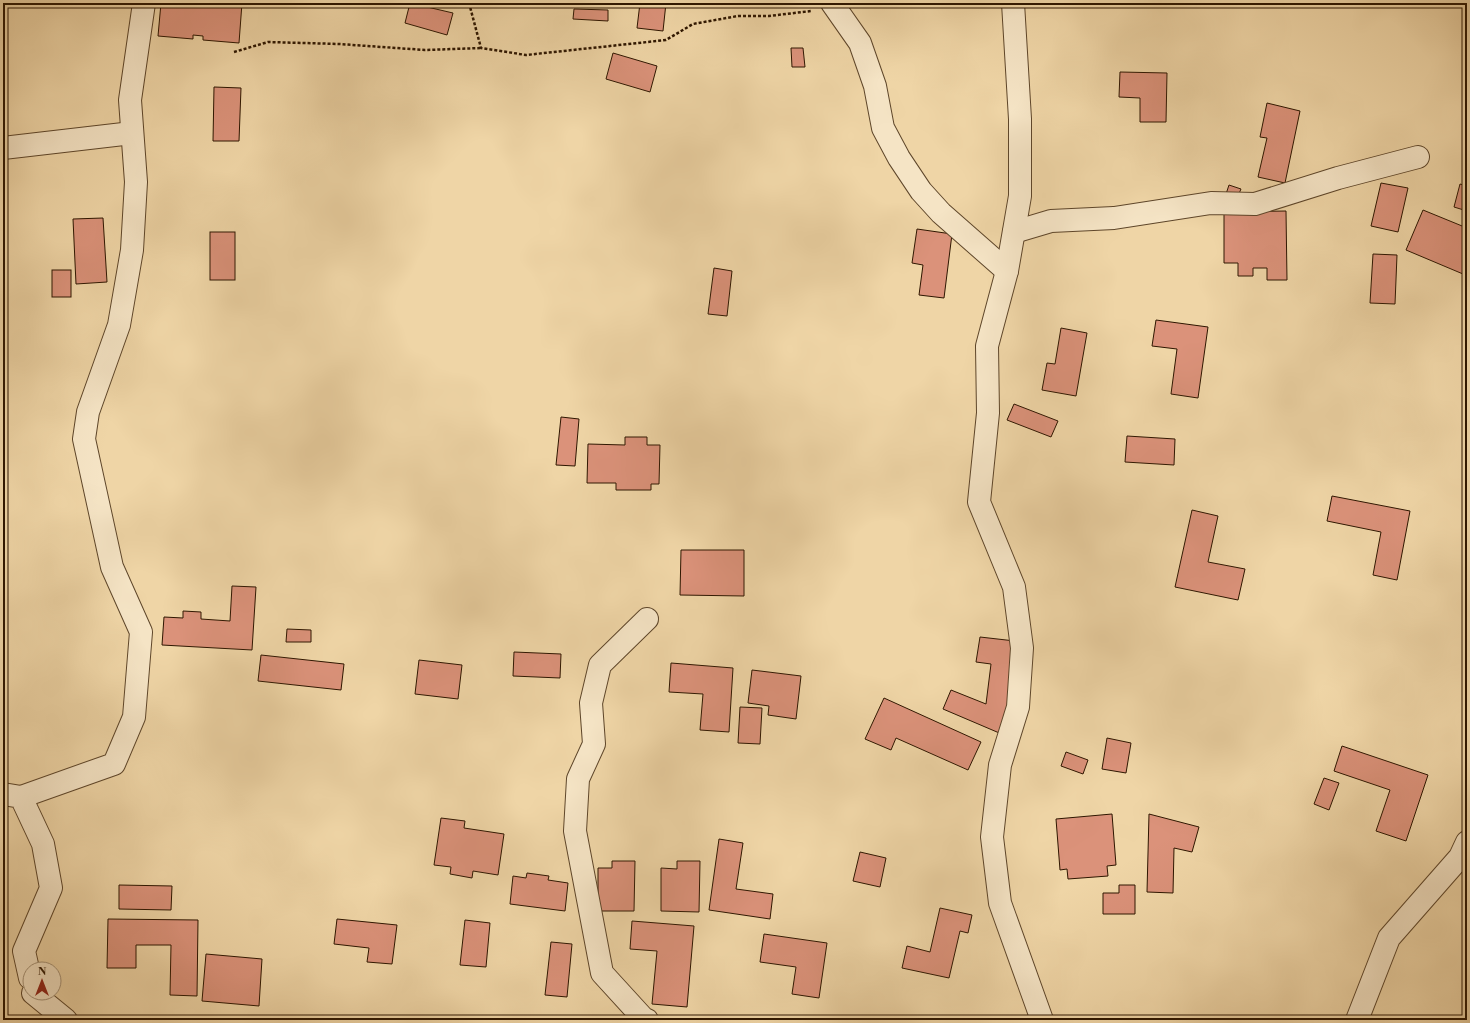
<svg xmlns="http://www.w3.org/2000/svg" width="1470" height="1023" viewBox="0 0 1470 1023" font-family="'Libre Bodoni',serif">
	<rect width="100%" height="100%" fill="#efd5a6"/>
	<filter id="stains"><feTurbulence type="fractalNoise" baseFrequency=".005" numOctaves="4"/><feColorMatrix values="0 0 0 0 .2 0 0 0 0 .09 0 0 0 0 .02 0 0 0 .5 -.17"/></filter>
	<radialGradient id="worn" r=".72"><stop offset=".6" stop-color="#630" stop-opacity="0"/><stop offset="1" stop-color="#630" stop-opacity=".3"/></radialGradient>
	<g fill="#db927a" stroke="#2e1600">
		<polygon points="161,3 242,3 239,43 203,40 203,36 193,35 193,39 158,36"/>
		<polygon points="410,3 453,13 447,35 405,23"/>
		<polygon points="640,3 666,3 663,31 637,28"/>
		<polygon points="729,3 747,3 748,6 729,6"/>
		<polygon points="574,9 608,10 608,21 573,19"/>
		<polygon points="791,48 803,48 805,67 792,67"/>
		<polygon points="613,53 657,66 650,92 606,79"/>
		<polygon points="1120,72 1167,73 1166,122 1140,122 1140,98 1119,97"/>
		<polygon points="214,87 241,88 239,141 213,141"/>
		<polygon points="1267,103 1300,111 1285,183 1258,177 1267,138 1260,137"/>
		<polygon points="1381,183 1408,188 1398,232 1371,226"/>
		<polygon points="1460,184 1467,186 1467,211 1454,207"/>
		<polygon points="1229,185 1241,189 1237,198 1226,194"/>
		<polygon points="1423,210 1467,228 1467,265 1463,274 1406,250"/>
		<polygon points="1286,211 1287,280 1267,280 1267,268 1253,268 1253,276 1238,276 1238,263 1224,263 1224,212"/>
		<polygon points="103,218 107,282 76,284 73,219"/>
		<polygon points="917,229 952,234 944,298 919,295 923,265 912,263"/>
		<rect x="210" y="232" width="25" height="48"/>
		<polygon points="1373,254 1397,255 1395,304 1370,303"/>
		<polygon points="714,268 732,271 727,316 708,314"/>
		<rect x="52" y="270" width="19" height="27"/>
		<polygon points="1156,320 1208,327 1198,398 1171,394 1177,349 1152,346"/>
		<polygon points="1061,328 1087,333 1076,396 1042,390 1047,363 1055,364"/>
		<polygon points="1014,404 1058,421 1051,437 1007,420"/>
		<polygon points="561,417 579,419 575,466 556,465"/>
		<polygon points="1127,436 1175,439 1174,465 1125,462"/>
		<polygon points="625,437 647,437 647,445 660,445 659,484 651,484 651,490 616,490 616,483 587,483 588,444 625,445"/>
		<polygon points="1332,496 1410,511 1397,580 1373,575 1381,532 1327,521"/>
		<polygon points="1192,510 1218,516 1208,562 1245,569 1238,600 1175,587"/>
		<polygon points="681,550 744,550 744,596 680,595"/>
		<polygon points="232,586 256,587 252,650 162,645 164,617 183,618 183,611 201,612 201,619 230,621"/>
		<polygon points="287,629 311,630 311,642 286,642"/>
		<polygon points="980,637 1015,641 1004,735 943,709 951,690 986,704 991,664 976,662"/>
		<polygon points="514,652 561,654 560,678 513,676"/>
		<polygon points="261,655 344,664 341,690 258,681"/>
		<polygon points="419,660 462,665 458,699 415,694"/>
		<polygon points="671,663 733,668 729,732 700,730 703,694 669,692"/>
		<polygon points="752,670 801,676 796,719 768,715 769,706 748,703"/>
		<polygon points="884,698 981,742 968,770 896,738 891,750 865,739"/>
		<polygon points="740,707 762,708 760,744 738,743"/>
		<polygon points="1107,738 1131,743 1126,773 1102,769"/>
		<polygon points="1342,746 1428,775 1406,841 1376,831 1390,790 1334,771"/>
		<polygon points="1066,752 1088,760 1083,774 1061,766"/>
		<polygon points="1324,778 1339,783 1329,810 1314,804"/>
		<polygon points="1112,814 1116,865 1107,866 1108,876 1068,879 1067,869 1060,870 1056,819"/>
		<polygon points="1149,814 1199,827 1192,852 1174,848 1173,893 1147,892"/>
		<polygon points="441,818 465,821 464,828 504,834 498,875 473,871 472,878 450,874 451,867 434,865"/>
		<polygon points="719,839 743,843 736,889 773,894 770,919 709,910"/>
		<polygon points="860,852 886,858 880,887 853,881"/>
		<polygon points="612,861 635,861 634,911 598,911 598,868 612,868"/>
		<polygon points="677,861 700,861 699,912 661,911 661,868 677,869"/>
		<polygon points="527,873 549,876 548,880 568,883 565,911 510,904 513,876 526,878"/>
		<polygon points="119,885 172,886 171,910 119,909"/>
		<polygon points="1119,885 1135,885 1135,914 1103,914 1103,893 1119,893"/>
		<polygon points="940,908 972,915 968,933 960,931 949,978 902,968 907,946 930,952"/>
		<polygon points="108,919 198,920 197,996 170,995 171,945 136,945 136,968 107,968"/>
		<polygon points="337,919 397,925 392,964 367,962 369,948 334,944"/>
		<polygon points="465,920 490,923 486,967 460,965"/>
		<polygon points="632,921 694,926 687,1007 652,1004 657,951 630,949"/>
		<polygon points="764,934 827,943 819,998 792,994 796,967 760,962"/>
		<polygon points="551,942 572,944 567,997 545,995"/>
		<polygon points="206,954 262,959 259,1006 202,1001"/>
	</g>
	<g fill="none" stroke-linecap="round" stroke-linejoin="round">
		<g stroke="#5e462a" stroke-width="24">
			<g id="street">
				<polyline points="832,3 860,43 875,86 883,128 899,158 921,191 941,213 1007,271"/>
				<polyline points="1013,3 1020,119 1020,196 1007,271 987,346 988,413 979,502 1014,587 1022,648 1018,707 1000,765 992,837 1000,903 1042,1020"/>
				<polyline points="3,148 132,133"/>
				<polyline points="1014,232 1051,221 1114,218 1211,203 1255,204 1338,178 1418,157"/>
				<polyline points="647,619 600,665 591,703 594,744 578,779 575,831 602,973 644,1019 647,1020"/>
				<polyline points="3,794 21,797 43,844 51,888 24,951 30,978"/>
				<polyline points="21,797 114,764 134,717 141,632 112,567 84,439 88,412 119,325 132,250 136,182 130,100 144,3"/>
				<polyline points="33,993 66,1020"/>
				<polyline points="1357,1020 1389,938 1460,857 1467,842"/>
			</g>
		</g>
		<g stroke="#2e1600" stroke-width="2.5" stroke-dasharray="3 2" stroke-linecap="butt">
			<polyline points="469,3 481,48 526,55 666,40 693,24 738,16 769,16 811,11"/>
			<polyline points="234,52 268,42 339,44 425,50 481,48"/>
		</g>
		<use href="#street" stroke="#f5e4c5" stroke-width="22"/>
	</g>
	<rect width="1470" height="1023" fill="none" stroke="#efd5a6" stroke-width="16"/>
	<rect x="4" y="4" width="1462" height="1015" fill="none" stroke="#2e1600" stroke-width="2"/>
	<rect x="8" y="8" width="1454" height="1007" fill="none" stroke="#2e1600"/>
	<g transform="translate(42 981)"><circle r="19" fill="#f5e4c5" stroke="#a59276"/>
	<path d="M0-3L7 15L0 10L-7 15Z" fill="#8f2418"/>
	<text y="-6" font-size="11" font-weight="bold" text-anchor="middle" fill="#2e1600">N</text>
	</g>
	<rect width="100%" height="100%" filter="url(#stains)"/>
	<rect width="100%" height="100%" fill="url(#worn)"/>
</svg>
